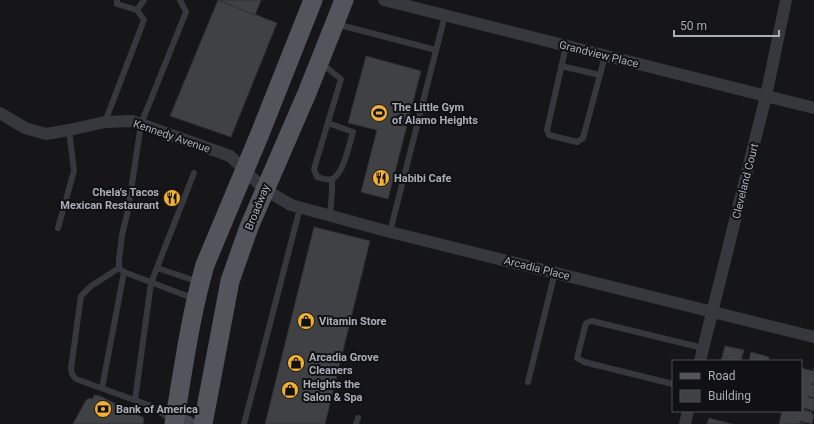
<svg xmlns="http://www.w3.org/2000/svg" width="814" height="424" viewBox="0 0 814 424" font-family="Roboto,sans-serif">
	<rect width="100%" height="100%" fill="#161618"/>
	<g fill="#404145" stroke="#303034">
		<polygon points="218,0 277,23 231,137 170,116"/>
		<polygon points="218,0 261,0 255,15"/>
		<polygon points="366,56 421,71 388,199 361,192 377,130 348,123"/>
		<polygon points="314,227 370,241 325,424 265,424"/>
		<polygon points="725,346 744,350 741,361 721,361"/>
		<polygon points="751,352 769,357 768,361 749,361"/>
		<polygon points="801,368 813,371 814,368 814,384 811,384 814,385 814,398 809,396 808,397 814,399 814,411 804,408 804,410 812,412 812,414 814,415 812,424 800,421 800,423 805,424 779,424 782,411 801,411"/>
		<polygon points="94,395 100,396 144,418 143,424 73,424 86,400 90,398 93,399"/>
		<polygon points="709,418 732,424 707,424"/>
	</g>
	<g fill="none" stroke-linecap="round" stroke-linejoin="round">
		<g stroke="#37383d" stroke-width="6">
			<polyline points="180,0 186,12 141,124 128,210 122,235 119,260 119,268 124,272 195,299"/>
			<polyline points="137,10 144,0"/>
			<polyline points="336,24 436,50"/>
			<polyline points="566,46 547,130 549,135 577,142 583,138 605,56"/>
			<path d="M321,63L341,79L314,169L317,177C321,178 327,181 332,179C344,174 349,144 353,132L328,123"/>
			<polyline points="561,66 600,75"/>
			<polyline points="105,122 144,20 137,10 117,4 117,0"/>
			<polyline points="330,216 332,191 332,179"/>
			<polyline points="58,228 74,171 69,130"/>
			<polyline points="390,232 445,15"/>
			<polyline points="119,268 91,286 81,296 71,368 72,374 76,379 151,406 172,420"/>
			<polyline points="157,268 199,282"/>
			<polyline points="528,382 555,272"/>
			<polyline points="673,384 584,362 577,358 586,323 592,321 703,348"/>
			<polyline points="102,388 124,272"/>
			<polyline points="135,400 151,283 194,173"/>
			<polyline points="244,424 300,208"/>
			<polyline points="356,424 358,418"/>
		</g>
		<g stroke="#37383d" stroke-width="12">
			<polyline points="384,0 814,108"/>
			<polyline points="0,113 25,128 46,134 69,130 105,122 132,121 230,156 264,189 291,205 390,232 814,337"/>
			<polyline points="700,361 766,96 786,0"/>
			<polyline points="685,424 688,411"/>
		</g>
		<polyline stroke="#45474d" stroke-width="17" points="174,421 187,424"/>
		<g stroke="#53555c" stroke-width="19">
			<path d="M174,424C183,371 190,317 205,265L259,136L313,0"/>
			<polyline points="203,424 230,281 249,227 307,93 344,0"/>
		</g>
	</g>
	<defs>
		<g id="stadium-disc" transform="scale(0.9)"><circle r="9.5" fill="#f2b134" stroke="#111113"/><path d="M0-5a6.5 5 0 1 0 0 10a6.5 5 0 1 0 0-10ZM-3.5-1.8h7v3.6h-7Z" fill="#111"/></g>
		<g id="restaurant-disc" transform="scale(0.9)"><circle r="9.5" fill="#f2b134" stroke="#111113"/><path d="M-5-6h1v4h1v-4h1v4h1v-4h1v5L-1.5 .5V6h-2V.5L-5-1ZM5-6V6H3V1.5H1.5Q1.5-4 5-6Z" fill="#111"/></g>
		<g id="shop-disc" transform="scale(0.9)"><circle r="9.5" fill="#f2b134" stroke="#111113"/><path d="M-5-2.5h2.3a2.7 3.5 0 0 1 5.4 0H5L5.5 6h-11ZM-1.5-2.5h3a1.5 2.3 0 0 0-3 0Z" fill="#111"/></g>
		<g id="bank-disc" transform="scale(0.9)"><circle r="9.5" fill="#f2b134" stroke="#111113"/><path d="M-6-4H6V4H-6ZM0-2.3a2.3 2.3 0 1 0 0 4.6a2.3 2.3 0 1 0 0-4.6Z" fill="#111"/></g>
	</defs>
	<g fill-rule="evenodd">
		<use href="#stadium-disc" x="379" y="113"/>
		<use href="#restaurant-disc" x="381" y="178"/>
		<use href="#restaurant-disc" x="172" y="198"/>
		<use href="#shop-disc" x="306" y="321"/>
		<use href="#shop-disc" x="296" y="363"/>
		<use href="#shop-disc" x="290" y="390"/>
		<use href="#bank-disc" x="103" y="409"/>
	</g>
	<g text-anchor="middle" stroke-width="4" stroke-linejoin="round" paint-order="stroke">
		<g font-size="11" fill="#a8adb8" stroke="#111113">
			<text transform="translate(599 54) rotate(14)" y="4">Grandview Place</text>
			<text transform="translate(172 136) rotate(19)" y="4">Kennedy Avenue</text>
			<text transform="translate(745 181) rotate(-76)" y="4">Cleveland Court</text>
			<text transform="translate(257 207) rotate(-68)" y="4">Broadway</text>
			<text transform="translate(537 268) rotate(14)" y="4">Arcadia Place</text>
		</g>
		<g font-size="11" font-weight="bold" fill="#a8adb8" stroke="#111113" text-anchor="start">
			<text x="392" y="111">The Little Gym<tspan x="392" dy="13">of Alamo Heights</tspan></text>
			<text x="394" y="182">Habibi Cafe</text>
			<text x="159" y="196" text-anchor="end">Chela's Tacos<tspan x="159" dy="13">Mexican Restaurant</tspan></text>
			<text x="319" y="325">Vitamin Store</text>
			<text x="309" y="361">Arcadia Grove<tspan x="309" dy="13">Cleaners</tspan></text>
			<text x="303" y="388">Heights the<tspan x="303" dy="13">Salon &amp; Spa</tspan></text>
			<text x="116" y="413">Bank of America</text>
		</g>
	</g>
	<rect x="672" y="360" width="130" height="52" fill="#111113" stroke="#4d4f55"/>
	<rect x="680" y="373" width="20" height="6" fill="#53555c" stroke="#4d4f55"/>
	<text x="708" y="380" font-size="12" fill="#a8adb8">Road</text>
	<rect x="680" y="390" width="20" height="12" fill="#404145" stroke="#4d4f55"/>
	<text x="708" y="400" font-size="12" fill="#a8adb8">Building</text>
	<path d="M674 30v6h105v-6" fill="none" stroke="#a8adb8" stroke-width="2"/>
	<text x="680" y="30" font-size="12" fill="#a8adb8" stroke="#111113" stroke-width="3" paint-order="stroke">50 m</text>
</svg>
